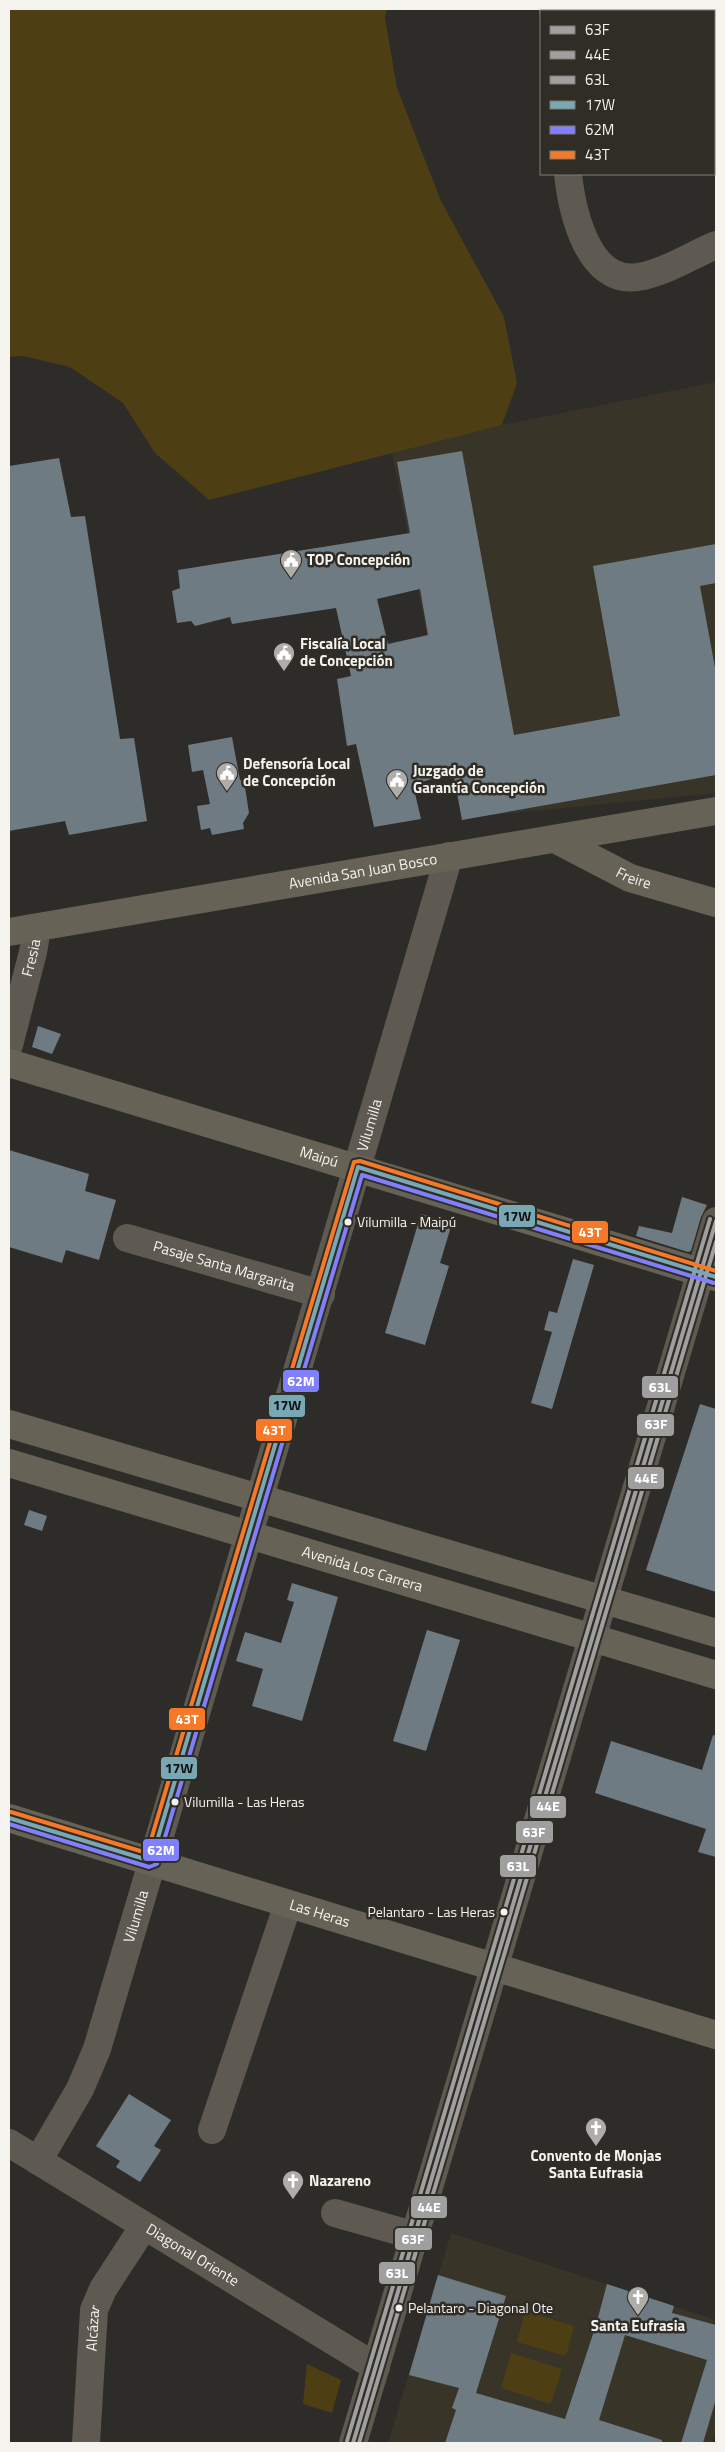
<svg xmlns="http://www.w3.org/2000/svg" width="725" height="2452" viewBox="0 0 725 2452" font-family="'Titillium Web',sans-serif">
	<rect width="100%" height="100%" fill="#2e2c28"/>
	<g fill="#383428">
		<polygon points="716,382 716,793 462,818 390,442 502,425"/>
		<polygon points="451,2233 716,2320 716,2431 712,2443 388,2443"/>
	</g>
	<g fill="#4d3e14">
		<polygon points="9,9 387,9 385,18 397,88 441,201 504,317 517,383 502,425 209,500 155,453 123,403 70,367 23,356 9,357"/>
		<polygon points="525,2311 574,2326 566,2356 517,2342"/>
		<polygon points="511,2353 562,2369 551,2404 501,2388"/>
		<polygon points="307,2364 341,2380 332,2413 303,2404"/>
	</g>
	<g fill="#6f7b83" fill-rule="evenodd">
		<path d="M462,451L514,735L620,716L593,566L716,544V583L700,586L716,673V775L462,820L453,772L413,785L421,819L374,827L356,744L347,746L337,679L351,676L336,608L232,624L230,617L195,626L191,621L177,623L172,591L180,588L178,570L410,533L397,462ZM420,589L428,635L388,644L377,599Z"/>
		<polygon points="59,458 71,517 85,516 120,739 134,738 147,821 69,835 65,821 9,831 9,466"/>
		<polygon points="232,737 240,780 244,781 249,813 243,823 244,829 212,835 210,828 201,830 197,806 210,804 203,770 192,772 188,745"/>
		<polygon points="38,1026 61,1034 52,1054 32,1047"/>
		<polygon points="9,1150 89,1174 85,1191 116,1200 99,1260 66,1250 62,1263 9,1247"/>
		<polygon points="682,1197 707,1205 701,1217 691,1251 688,1252 636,1236 639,1226 672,1233"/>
		<polygon points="421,1214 452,1223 440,1263 449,1266 425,1345 385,1333"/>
		<polygon points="573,1259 594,1265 552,1409 531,1403 552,1332 544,1330 549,1311 557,1313"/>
		<polygon points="700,1404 716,1409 716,1592 646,1570"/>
		<polygon points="29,1510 47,1516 42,1531 24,1525"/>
		<polygon points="292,1583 338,1597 302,1721 252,1706 263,1669 236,1661 245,1632 281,1643 294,1602 287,1600"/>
		<polygon points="427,1630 460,1640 426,1751 393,1741"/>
		<polygon points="713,1735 716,1736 716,1857 698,1852 706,1829 595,1793 611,1741 702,1770"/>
		<polygon points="129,2094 171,2120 154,2146 161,2150 140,2182 116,2167 120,2161 96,2146"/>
		<polygon points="438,2275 506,2296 476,2393 565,2419 596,2325 607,2284 674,2306 672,2313 716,2325 716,2399 703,2443 681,2443 707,2360 625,2335 599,2420 662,2440 662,2443 445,2443 456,2410 452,2408 459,2388 409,2375"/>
	</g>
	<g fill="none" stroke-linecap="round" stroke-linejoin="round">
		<g stroke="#5e5a51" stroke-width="28">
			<polyline points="553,9 553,11"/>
			<polyline points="700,9 701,11"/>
			<polyline points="714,84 716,98"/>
			<path d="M568,174C572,211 588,285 638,277C664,273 692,255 716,245"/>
			<path id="s1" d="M9,1045L33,952L35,941L34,928"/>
			<path id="s2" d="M127,1238L321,1294"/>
			<polyline points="212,2130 288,1904"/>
			<path id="s3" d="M9,2143L376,2367"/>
			<path id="s4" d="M38,2161L80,2089L97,2049L449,856"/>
			<polyline points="335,2213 416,2236"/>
			<path id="s5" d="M86,2443L94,2310L103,2289L144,2226"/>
			<polyline points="353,2443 716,1221"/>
		</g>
		<g stroke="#676256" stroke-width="28">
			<path id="s6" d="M555,839L630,878L716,903"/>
			<path id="s7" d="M9,932L716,811"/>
			<path id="s8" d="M9,1063L716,1277"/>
			<polyline points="9,1424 716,1633"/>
			<path id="s9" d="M9,1463L716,1675"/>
			<path id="s10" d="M9,1818L716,2035"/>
		</g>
		<g stroke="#302d26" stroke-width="8">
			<polyline id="bus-1" points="353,2443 716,1221"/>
		</g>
		<g stroke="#302d26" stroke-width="8">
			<polyline id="bus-2" points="359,2443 716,1242"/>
		</g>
		<g stroke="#302d26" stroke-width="8">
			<polyline id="bus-3" points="347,2441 710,1219"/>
		</g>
		<g stroke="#302d26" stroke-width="8">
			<polyline id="bus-4" points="9,1818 151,1861 358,1167 716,1277"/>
		</g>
		<g stroke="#302d26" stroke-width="8">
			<polyline id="bus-5" points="9,1824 149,1867 157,1864 362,1175 714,1283"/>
		</g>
		<g stroke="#302d26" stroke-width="8">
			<polyline id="bus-6" points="11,1812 147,1853 354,1162 360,1161 716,1271"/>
		</g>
		<use href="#bus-1" stroke="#9f9f9f" stroke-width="4"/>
		<use href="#bus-2" stroke="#9f9f9f" stroke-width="4"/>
		<use href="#bus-3" stroke="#9f9f9f" stroke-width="4"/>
		<use href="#bus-4" stroke="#79a8b5" stroke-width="4"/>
		<use href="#bus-5" stroke="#8080ff" stroke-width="4"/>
		<use href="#bus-6" stroke="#f77826" stroke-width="4"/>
	</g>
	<defs>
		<g id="civic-pin" transform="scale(1.125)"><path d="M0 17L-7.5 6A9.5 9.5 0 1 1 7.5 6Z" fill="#afada9" stroke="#302d26"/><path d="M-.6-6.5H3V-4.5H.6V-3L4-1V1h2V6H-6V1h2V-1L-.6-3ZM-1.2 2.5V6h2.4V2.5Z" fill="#fff"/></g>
		<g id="church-pin" transform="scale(1.125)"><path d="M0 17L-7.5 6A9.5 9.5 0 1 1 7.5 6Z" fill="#afada9" stroke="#302d26"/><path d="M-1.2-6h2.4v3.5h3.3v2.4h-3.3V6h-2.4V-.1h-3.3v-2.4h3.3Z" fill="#fff"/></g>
	</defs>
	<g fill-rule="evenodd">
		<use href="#civic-pin" x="291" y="560"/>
		<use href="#civic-pin" x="284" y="653"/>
		<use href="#civic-pin" x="227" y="773"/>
		<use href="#civic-pin" x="397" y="780"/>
		<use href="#church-pin" x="596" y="2128"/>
		<use href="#church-pin" x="293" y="2181"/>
		<use href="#church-pin" x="638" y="2297"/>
	</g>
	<g fill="#f4f3ee" stroke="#302d26" stroke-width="2">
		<circle cx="348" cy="1222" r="4.5"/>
		<circle cx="175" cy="1802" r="4.5"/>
		<circle cx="504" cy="1912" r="4.5"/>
		<circle cx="399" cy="2308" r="4.5"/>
	</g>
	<g text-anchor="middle" stroke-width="5" stroke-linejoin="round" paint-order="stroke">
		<g font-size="14" fill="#f4f3ee" stroke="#302d26" text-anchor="start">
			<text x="357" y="1227">Vilumilla - Maipú</text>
			<text x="184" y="1807">Vilumilla - Las Heras</text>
			<text x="495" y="1917" text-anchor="end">Pelantaro - Las Heras</text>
			<text x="408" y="2313">Pelantaro - Diagonal Ote</text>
		</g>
		<g font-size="15" font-weight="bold" fill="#f4f3ee" stroke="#302d26" text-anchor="start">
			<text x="307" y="565">TOP Concepción</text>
			<text x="300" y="649">Fiscalía Local<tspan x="300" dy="17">de Concepción</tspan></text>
			<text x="243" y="769">Defensoría Local<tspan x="243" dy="17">de Concepción</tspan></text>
			<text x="413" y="776">Juzgado de<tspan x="413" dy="17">Garantía Concepción</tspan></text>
			<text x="596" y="2161" text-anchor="middle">Convento de Monjas<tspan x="596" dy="17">Santa Eufrasia</tspan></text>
			<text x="309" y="2186">Nazareno</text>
			<text x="638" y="2331" text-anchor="middle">Santa Eufrasia</text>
		</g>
		<g font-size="15" fill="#f4f3ee" stroke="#302d26">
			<text dy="5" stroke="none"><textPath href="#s7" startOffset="359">Avenida San Juan Bosco</textPath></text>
			<text dy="5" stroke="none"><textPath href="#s6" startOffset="88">Freire</textPath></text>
			<text dy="5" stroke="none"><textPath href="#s1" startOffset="90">Fresia</textPath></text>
			<text dy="5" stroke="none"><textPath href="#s4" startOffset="1090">Vilumilla</textPath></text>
			<text dy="5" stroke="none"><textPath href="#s8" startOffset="324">Maipú</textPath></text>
			<text dy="5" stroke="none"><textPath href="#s2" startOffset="101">Pasaje Santa Margarita</textPath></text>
			<text dy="5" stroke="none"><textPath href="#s9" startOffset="369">Avenida Los Carrera</textPath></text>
			<text dy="5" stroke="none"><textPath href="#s10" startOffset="325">Las Heras</textPath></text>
			<text dy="5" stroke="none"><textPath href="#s4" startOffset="265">Vilumilla</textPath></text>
			<text dy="5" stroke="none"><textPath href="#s3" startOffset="215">Diagonal Oriente</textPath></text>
			<text dy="5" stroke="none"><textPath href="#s5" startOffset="115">Alcázar</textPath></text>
		</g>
	</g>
	<g stroke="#302d26" stroke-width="2">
		<rect x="498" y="1204" width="38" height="24" rx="5" fill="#79a8b5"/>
		<rect x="571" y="1220" width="38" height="24" rx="5" fill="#f77826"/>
		<rect x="282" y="1369" width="38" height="24" rx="5" fill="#8080ff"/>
		<rect x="641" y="1375" width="38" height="24" rx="5" fill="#9f9f9f"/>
		<rect x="268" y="1394" width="38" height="24" rx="5" fill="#79a8b5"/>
		<rect x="636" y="1413" width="39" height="24" rx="5" fill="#9f9f9f"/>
		<rect x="255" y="1418" width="38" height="24" rx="5" fill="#f77826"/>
		<rect x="627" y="1466" width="38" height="24" rx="5" fill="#9f9f9f"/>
		<rect x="168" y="1707" width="38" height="24" rx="5" fill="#f77826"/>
		<rect x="160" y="1756" width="38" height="24" rx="5" fill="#79a8b5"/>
		<rect x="529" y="1795" width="38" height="24" rx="5" fill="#9f9f9f"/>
		<rect x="515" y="1820" width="39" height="24" rx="5" fill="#9f9f9f"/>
		<rect x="142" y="1838" width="38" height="24" rx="5" fill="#8080ff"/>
		<rect x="499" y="1854" width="38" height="24" rx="5" fill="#9f9f9f"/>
		<rect x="410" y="2195" width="38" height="24" rx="5" fill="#9f9f9f"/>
		<rect x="394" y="2227" width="39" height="24" rx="5" fill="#9f9f9f"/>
		<rect x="378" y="2261" width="38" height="24" rx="5" fill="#9f9f9f"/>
	</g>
	<g font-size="14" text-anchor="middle" font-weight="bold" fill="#fff">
		<text x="590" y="1237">43T</text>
		<text x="301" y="1386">62M</text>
		<text x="660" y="1392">63L</text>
		<text x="656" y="1429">63F</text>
		<text x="274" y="1435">43T</text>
		<text x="646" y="1483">44E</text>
		<text x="187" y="1724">43T</text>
		<text x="548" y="1811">44E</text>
		<text x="534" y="1837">63F</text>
		<text x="161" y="1855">62M</text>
		<text x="518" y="1871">63L</text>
		<text x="429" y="2212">44E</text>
		<text x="413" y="2244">63F</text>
		<text x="397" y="2278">63L</text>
	</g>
	<g font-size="14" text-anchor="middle" font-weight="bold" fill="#111">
		<text x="517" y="1221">17W</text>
		<text x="287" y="1410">17W</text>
		<text x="179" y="1773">17W</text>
	</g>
	<rect width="725" height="2452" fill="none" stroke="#f4f3ee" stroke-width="20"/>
	<rect x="540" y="10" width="175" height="165" fill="#302d26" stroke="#7e7c76"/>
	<rect x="550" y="26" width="25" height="8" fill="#9f9f9f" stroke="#7e7c76"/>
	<text x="585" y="35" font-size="15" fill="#f4f3ee">63F</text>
	<rect x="550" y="51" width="25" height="8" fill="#9f9f9f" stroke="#7e7c76"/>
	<text x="585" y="60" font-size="15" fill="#f4f3ee">44E</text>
	<rect x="550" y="76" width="25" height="8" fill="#9f9f9f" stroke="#7e7c76"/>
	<text x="585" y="85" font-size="15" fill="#f4f3ee">63L</text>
	<rect x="550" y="101" width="25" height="8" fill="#79a8b5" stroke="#7e7c76"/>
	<text x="585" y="110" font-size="15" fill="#f4f3ee">17W</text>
	<rect x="550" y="126" width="25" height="8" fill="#8080ff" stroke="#7e7c76"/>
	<text x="585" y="135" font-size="15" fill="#f4f3ee">62M</text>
	<rect x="550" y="151" width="25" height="8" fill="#f77826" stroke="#7e7c76"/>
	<text x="585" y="160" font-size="15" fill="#f4f3ee">43T</text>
</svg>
